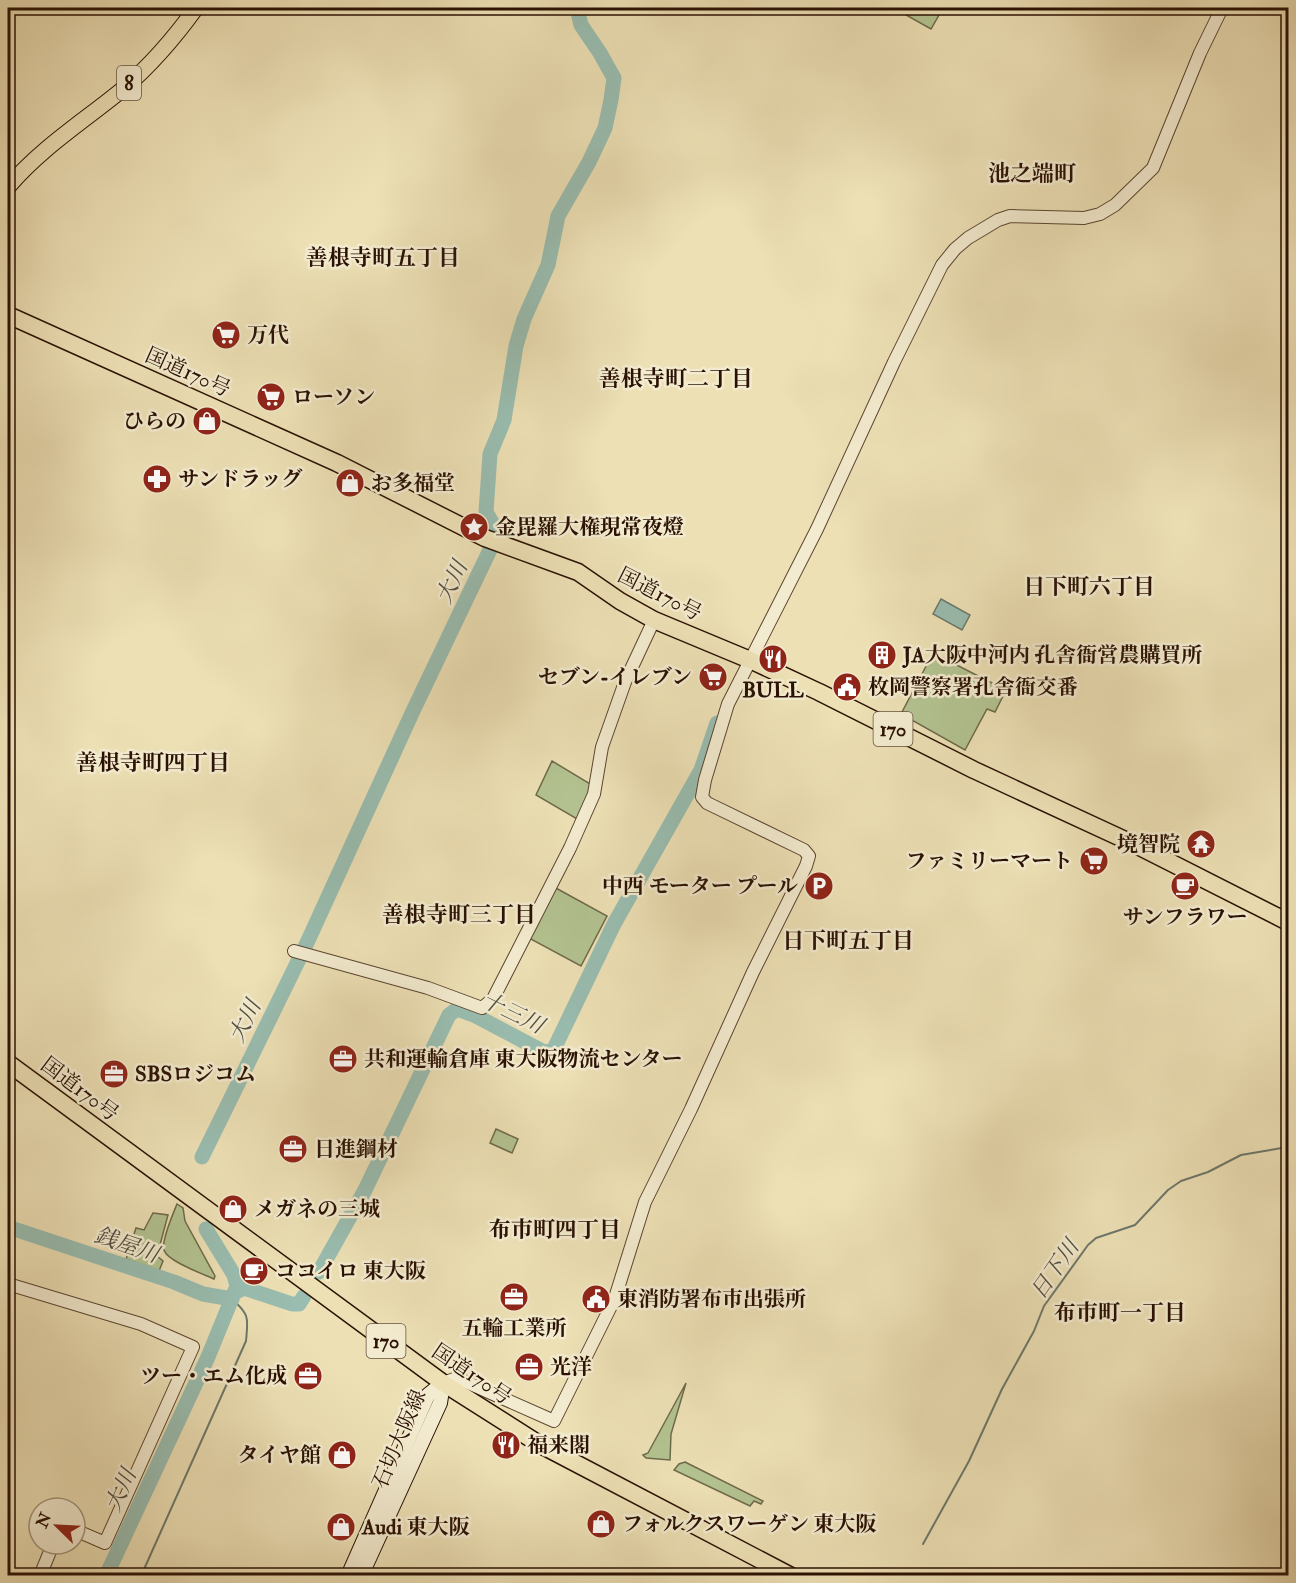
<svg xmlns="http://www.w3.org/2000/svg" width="1296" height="1583" viewBox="0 0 1296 1583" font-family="'IM FELL Double Pica','Noto Serif JP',serif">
	<rect width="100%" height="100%" fill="#ede0b5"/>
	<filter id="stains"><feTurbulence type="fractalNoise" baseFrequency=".00333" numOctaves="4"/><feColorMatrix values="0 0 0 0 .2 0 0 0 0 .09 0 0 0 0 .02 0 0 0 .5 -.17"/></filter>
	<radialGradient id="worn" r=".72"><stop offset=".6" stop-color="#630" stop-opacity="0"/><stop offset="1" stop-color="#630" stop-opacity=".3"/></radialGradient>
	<g fill="#b3c391" stroke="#6e6a4a" stroke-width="1.5">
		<polygon points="910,8 925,8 939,15 931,29 906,15"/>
		<polygon points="933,653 1006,690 995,712 987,709 965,750 901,714"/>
		<polygon points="552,761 592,785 577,819 536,795"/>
		<polygon points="554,887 607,916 581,966 527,937"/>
		<polygon points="496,1129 518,1139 512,1153 490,1143"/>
		<path d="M177,1204L183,1208L185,1221L215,1276L214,1279C203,1274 167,1261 164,1250C161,1241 173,1214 177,1204Z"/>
		<polygon points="153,1213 168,1215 157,1256 163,1261 159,1271 126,1259 136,1228 144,1230"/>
		<polygon points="686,1383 671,1434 670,1460 646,1458 643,1455 648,1453"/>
		<polygon points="685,1462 763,1501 761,1504 754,1501 750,1506 674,1470 679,1464"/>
	</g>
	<polygon fill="#99bdb0" stroke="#6d786b" stroke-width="1.5" points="941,599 970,615 962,630 933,614"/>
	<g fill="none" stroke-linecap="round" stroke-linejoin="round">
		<g stroke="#6d786b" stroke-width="2">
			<polyline points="923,1544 969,1461 1002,1389 1034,1331 1044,1306 1088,1245 1096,1238 1135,1225 1168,1190 1181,1181 1208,1172 1241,1155 1288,1147"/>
			<path d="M141,1576L246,1341C248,1318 250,1315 232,1299"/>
		</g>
		<g stroke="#99bdb0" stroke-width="15">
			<polyline points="202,1157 306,945 413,711 498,533 486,512 490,454 504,420 516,346 524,319 548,265 558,216 589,162 605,128 611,100 614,78 600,53 581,25 577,8"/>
			<polyline points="8,1227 174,1282 203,1294 232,1299"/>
			<polyline points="319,1272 365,1190 449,1015 457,1009 476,1016 544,1052 553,1051 614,924 701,770 717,723"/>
			<polyline points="234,1293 244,1288 292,1304 299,1304 304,1296"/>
			<polyline points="106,1576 208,1357 237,1286 234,1275 206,1229"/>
		</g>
		<g stroke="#5b4530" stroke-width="14">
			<g id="tertiary">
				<polyline points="294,951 428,988 482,1008 493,999 570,848 594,794 602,747 625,682 654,620"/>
				<polyline points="8,1284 141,1324 193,1347 105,1543 75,1530"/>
				<polyline points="443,1383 457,1378 554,1421 615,1298 645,1202 691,1109 753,972 806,866 809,856 804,850 707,803 702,797 705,780 728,704 817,529 894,362 942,265 955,249 968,238 998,220 1010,216 1084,218 1100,214 1115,205 1153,168 1200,53 1222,8"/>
				<polyline points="40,1576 53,1544"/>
			</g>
		</g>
		<g stroke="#2a1103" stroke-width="16">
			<g id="secondary">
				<polyline points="348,1576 428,1395 443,1383"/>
				<polyline points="361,1576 440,1403 443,1383"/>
			</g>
		</g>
		<g stroke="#2a1103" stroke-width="17">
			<path id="primary" d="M8,187C41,148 84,121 123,89C151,65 175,37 196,8"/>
		</g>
		<g stroke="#2a1103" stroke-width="19">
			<g id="trunk">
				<polyline points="8,315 337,463 485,538 578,572 620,601 654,620 750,660 819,692 974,770 1136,845 1288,922"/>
				<polyline points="8,1063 443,1383 539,1444 791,1576"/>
			</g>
		</g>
		<use href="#tertiary" stroke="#f3ebcf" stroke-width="12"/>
		<use href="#secondary" stroke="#f3ebcf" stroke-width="14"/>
		<use href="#primary" stroke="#ede0b5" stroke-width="15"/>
		<use href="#trunk" stroke="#ede0b5" stroke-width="16"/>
	</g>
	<defs>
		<g id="supermarket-disc" transform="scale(1.5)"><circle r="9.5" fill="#8f2418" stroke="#f3ebcf"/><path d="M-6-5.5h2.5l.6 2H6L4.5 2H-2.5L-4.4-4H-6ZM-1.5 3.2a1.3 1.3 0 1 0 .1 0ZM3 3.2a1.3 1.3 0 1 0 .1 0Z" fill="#fff"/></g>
		<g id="shop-disc" transform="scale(1.5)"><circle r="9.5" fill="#8f2418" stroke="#f3ebcf"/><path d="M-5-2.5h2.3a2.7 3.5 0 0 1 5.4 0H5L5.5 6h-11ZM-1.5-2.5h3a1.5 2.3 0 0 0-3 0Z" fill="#fff"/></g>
		<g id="pharmacy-disc" transform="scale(1.5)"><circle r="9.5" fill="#8f2418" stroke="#f3ebcf"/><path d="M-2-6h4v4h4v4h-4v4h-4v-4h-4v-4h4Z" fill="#fff"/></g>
		<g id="sight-disc" transform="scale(1.5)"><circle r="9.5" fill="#8f2418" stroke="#f3ebcf"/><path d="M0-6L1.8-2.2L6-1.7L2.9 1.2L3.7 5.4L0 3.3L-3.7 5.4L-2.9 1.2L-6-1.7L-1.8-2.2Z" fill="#fff"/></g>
		<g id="building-disc" transform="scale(1.5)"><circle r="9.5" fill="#8f2418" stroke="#f3ebcf"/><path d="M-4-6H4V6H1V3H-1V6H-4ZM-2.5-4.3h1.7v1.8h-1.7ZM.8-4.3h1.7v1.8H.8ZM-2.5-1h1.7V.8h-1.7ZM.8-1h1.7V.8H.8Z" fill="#fff"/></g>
		<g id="restaurant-disc" transform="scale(1.5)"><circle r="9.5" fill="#8f2418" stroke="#f3ebcf"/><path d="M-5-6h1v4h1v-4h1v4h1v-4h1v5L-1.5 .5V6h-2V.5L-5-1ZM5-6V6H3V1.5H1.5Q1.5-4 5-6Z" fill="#fff"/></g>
		<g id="civic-disc" transform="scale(1.5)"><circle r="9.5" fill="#8f2418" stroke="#f3ebcf"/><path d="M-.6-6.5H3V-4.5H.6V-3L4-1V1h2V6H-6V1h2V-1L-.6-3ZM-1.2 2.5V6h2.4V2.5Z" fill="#fff"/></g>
		<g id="temple-disc" transform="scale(1.5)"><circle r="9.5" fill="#8f2418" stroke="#f3ebcf"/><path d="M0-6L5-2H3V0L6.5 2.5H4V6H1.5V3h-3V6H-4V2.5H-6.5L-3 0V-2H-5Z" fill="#fff"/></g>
		<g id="parking-disc" transform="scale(1.5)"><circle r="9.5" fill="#8f2418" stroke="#f3ebcf"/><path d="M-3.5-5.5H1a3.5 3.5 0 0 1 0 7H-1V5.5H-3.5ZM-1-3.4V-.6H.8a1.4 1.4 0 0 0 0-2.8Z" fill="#fff"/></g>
		<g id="cafe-disc" transform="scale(1.5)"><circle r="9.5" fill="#8f2418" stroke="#f3ebcf"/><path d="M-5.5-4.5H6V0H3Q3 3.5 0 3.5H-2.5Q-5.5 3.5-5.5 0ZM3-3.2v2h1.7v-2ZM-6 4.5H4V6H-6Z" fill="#fff"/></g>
		<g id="office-disc" transform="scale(1.5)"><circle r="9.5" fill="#8f2418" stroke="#f3ebcf"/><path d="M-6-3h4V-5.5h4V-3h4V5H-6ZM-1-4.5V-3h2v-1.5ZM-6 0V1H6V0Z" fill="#fff"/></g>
	</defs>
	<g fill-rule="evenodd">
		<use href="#supermarket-disc" x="226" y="335"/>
		<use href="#supermarket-disc" x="271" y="397"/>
		<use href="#shop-disc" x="207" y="421"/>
		<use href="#pharmacy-disc" x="157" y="479"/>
		<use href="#shop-disc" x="350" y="483"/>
		<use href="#sight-disc" x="474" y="527"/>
		<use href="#building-disc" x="882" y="655"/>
		<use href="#restaurant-disc" x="773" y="659"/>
		<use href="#supermarket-disc" x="713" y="677"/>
		<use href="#civic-disc" x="847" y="687"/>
		<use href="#temple-disc" x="1201" y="844"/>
		<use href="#supermarket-disc" x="1094" y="861"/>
		<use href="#parking-disc" x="819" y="886"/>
		<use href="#cafe-disc" x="1185" y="886"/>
		<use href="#office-disc" x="343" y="1059"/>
		<use href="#office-disc" x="114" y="1074"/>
		<use href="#office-disc" x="293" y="1149"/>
		<use href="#shop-disc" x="233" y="1209"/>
		<use href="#cafe-disc" x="254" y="1271"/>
		<use href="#office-disc" x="514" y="1297"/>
		<use href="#civic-disc" x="596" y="1299"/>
		<use href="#office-disc" x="529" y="1367"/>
		<use href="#office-disc" x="308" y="1376"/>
		<use href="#restaurant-disc" x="506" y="1445"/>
		<use href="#shop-disc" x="342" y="1455"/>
		<use href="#shop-disc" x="601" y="1524"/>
		<use href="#shop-disc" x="341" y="1527"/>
	</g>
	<g text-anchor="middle" stroke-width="5" stroke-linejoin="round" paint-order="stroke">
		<g fill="#f3ebcf" stroke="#665240" stroke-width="1.5">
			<rect x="117" y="66" width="24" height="34" rx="4.5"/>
			<rect x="873.5" y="712" width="39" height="34" rx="4.5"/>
			<rect x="366.5" y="1324" width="39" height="34" rx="4.5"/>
		</g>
		<g font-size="20" font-weight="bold" fill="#2a1103">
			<text x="129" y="90">8</text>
			<text x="893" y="736">170</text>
			<text x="386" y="1348">170</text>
		</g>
		<g font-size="21" font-weight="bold" fill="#2a1103" stroke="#f3ebcf" text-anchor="start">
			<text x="247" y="342">万代</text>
			<text x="292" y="404">ローソン</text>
			<text x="186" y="428" text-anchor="end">ひらの</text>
			<text x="178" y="486">サンドラッグ</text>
			<text x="371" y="490">お多福堂</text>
			<text x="495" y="534">金毘羅大権現常夜燈</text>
			<text x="903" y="662">JA大阪中河内 孔舎衙営農購買所</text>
			<text x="692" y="684" text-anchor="end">セブン-イレブン</text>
			<text x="868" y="694">枚岡警察署孔舎衙交番</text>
			<text x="773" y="697" text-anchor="middle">BULL</text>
			<text x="1180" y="851" text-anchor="end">境智院</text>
			<text x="1073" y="868" text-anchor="end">ファミリーマート</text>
			<text x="798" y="893" text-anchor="end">中西 モーター プール</text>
			<text x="1185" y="924" text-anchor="middle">サンフラワー</text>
			<text x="364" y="1066">共和運輸倉庫 東大阪物流センター</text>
			<text x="135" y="1081">SBSロジコム</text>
			<text x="314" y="1156">日進鋼材</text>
			<text x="254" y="1216">メガネの三城</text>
			<text x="275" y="1278">ココイロ 東大阪</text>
			<text x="617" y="1306">東消防署布市出張所</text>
			<text x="514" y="1335" text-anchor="middle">五輪工業所</text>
			<text x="550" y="1374">光洋</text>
			<text x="287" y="1383" text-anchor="end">ツー・エム化成</text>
			<text x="527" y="1452">福来閣</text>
			<text x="321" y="1462" text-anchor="end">タイヤ館</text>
			<text x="622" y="1531">フォルクスワーゲン 東大阪</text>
			<text x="362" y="1534">Audi 東大阪</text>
		</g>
		<g font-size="21" fill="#2a1103" stroke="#f3ebcf">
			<text transform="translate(188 372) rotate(24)" y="7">国道170号</text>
			<text transform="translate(660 594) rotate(27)" y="7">国道170号</text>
			<text transform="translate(80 1089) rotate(37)" y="7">国道170号</text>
			<text transform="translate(472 1374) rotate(34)" y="7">国道170号</text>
			<text transform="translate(399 1439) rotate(-67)" y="7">石切大阪線</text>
		</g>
		<g font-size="22" font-weight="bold" fill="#2a1103" stroke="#f3ebcf">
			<text x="1032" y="181">池之端町</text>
			<text x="383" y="265">善根寺町五丁目</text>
			<text x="676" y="386">善根寺町二丁目</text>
			<text x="1089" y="594">日下町六丁目</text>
			<text x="153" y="770">善根寺町四丁目</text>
			<text x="459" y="922">善根寺町三丁目</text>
			<text x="848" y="948">日下町五丁目</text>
			<text x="555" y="1237">布市町四丁目</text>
			<text x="1120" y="1320">布市町一丁目</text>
		</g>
		<g font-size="22" font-style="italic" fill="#514d40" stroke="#f3ebcf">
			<text transform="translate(451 582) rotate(-65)" y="8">大川</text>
			<text transform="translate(513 1012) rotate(26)" y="8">十三川</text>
			<text transform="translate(244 1021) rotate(-64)" y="8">大川</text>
			<text transform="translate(127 1244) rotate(19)" y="8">銭屋川</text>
			<text transform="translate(1054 1269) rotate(-55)" y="8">日下川</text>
			<text transform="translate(120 1490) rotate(-66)" y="8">大川</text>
		</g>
	</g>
	<rect width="1296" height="1583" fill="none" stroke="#ede0b5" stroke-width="30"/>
	<rect x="9" y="9" width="1278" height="1565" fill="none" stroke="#2a1103" stroke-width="3"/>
	<rect x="15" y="15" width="1266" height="1553" fill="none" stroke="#2a1103" stroke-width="1.5"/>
	<g transform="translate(57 1526) rotate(294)"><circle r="28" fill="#f3ebcf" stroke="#a3947d" stroke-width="1.5"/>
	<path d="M0-4.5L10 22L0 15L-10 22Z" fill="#8f2418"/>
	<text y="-9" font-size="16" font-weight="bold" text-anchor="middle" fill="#2a1103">N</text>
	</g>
	<rect width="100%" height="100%" filter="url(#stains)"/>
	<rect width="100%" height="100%" fill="url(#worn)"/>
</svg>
